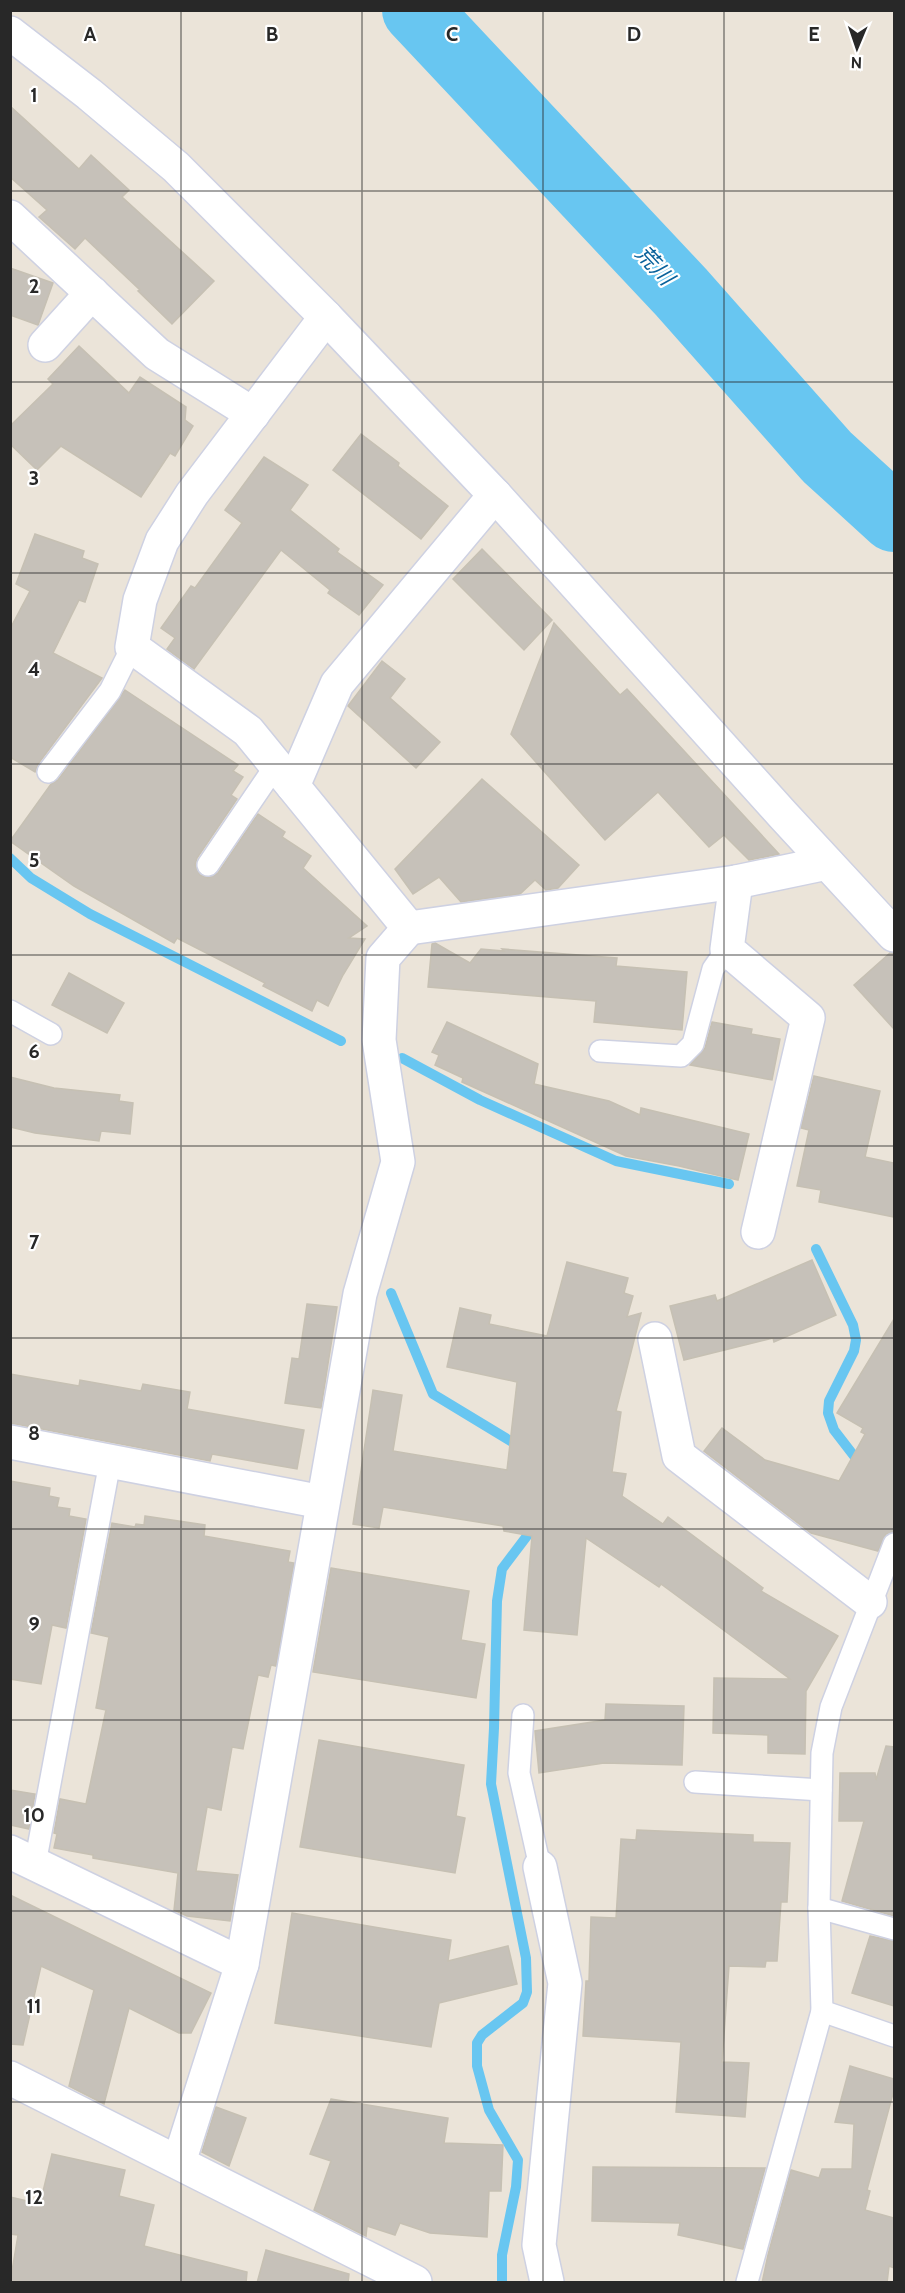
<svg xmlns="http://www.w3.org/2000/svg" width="905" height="2293" viewBox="0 0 905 2293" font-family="Cabin,'Noto Sans JP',sans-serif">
	<rect width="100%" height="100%" fill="#ebe4d9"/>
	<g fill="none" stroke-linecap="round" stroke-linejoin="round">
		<g stroke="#68c6f1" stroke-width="10">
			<polyline points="10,858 31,878 90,914 341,1041"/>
			<polyline points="402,1058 480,1100 616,1161 729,1184"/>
			<polyline points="816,1249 853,1325 856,1340 854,1351 829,1401 828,1413 834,1430 861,1465"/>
			<polyline points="391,1293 433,1394 522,1448"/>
			<polyline points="502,2282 502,2255 516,2187 518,2160 489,2110 477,2066 477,2043 482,2035 523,2003 527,1992 526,1958 491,1784 494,1728 497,1601 502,1569 536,1524"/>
		</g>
		<polyline stroke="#68c6f1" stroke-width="68" points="416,10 681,292 827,457 894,518"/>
	</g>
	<g fill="#c6c1b9" stroke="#c6c0b3" stroke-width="1.5">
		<polygon points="10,106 79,169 91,155 129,190 122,197 214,281 172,324 138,291 140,290 85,238 75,249 39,217 47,210 10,177"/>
		<polygon points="10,268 53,283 38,325 10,315"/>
		<polygon points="79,346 129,393 140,377 186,407 185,420 193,426 175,456 170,453 141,497 61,446 37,470 10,444 10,426 53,384 48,379"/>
		<polygon points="361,434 399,463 398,466 448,506 421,539 333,470"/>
		<polygon points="264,457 308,485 290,510 339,549 337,552 383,585 359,615 328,593 330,590 281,550 194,669 167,649 175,638 161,628 191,586 195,588 242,523 225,510"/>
		<polygon points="35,534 84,551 82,558 98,564 85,602 79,600 53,653 102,678 38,764 35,772 10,757 10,629 30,591 16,584"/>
		<polygon points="482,549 552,620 524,650 453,579"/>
		<polygon points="554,623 620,695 627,689 779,854 749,860 724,835 709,847 658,792 605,840 511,734"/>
		<polygon points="382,661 405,679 390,698 440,742 416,768 348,706"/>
		<polygon points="125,690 238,765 233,771 243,777 231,795 237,799 197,858 195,865 200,875 208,878 218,873 258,814 285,832 282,837 311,856 303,868 367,926 349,938 365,939 343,975 328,1006 317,1000 312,1011 263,986 265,983 177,938 174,943 74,886 10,841 51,784 58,780"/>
		<polygon points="482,779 579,865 558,888 546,890 535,880 520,894 461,902 439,877 413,894 395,869"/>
		<polygon points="435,943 470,963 481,949 504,951 502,949 617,958 616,966 687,972 682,1030 594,1022 596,1001 428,987 432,944"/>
		<polygon points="890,953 894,953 894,1029 854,985"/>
		<polygon points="69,973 124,1003 107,1033 52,1005"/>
		<polygon points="447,1022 538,1064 534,1084 609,1101 640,1115 641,1108 749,1134 738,1180 679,1166 626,1156 462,1082 463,1078 435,1065 439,1055 432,1052"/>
		<polygon points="712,1022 752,1029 751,1034 780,1039 772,1080 690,1065 705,1048"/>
		<polygon points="814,1076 880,1091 865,1157 894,1163 894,1217 819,1202 821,1190 797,1186 809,1130 801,1128"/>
		<polygon points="10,1077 54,1088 120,1095 119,1101 133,1103 130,1134 101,1131 99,1141 35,1133 10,1127"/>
		<polygon points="812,1260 836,1315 774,1342 773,1338 684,1360 670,1306 715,1295 717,1301"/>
		<polygon points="567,1262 628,1278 624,1293 633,1296 627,1317 641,1313 616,1411 621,1412 612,1472 626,1474 622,1496 663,1524 668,1517 763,1588 761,1591 838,1636 806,1691 805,1754 768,1753 768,1735 713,1733 714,1678 790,1679 661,1584 659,1587 586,1538 577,1635 524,1630 532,1536 504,1531 503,1526 383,1507 379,1528 353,1524 373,1390 402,1395 393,1451 507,1470 517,1382 447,1367 460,1308 491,1315 489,1324 547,1336"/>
		<polygon points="307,1304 337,1307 321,1408 285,1403 292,1358 299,1359"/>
		<polygon points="894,1319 894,1532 886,1534 878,1551 811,1533 704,1451 722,1428 765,1460 839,1481 865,1434 861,1432 863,1428 837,1413"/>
		<polygon points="10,1374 79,1386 80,1380 141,1391 143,1384 190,1392 187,1409 304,1430 297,1469 212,1454 210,1461 10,1423"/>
		<polygon points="10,1481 50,1488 49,1496 59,1498 57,1507 70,1509 69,1516 86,1519 66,1628 52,1625 41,1684 10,1679"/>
		<polygon points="145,1516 205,1525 204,1536 290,1551 288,1562 294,1563 276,1666 271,1665 268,1677 258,1675 243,1749 232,1747 221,1810 207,1807 196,1871 238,1875 230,1921 187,1916 174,1910 178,1873 93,1858 93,1855 54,1848 57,1834 54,1833 60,1799 86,1804 106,1710 96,1708 109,1637 91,1633 112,1523 135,1527 136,1524 144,1525"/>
		<polygon points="331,1568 469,1591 461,1640 485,1644 476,1698 313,1672"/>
		<polygon points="606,1704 684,1706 682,1765 604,1763 539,1773 535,1731 605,1720"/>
		<polygon points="319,1740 464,1765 456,1816 465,1818 455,1873 300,1847"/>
		<polygon points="886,1746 894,1747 894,1916 842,1901 864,1821 839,1821 840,1773 875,1773 876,1780"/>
		<polygon points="10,1790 35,1794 29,1829 10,1825"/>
		<polygon points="637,1830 753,1835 753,1842 790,1843 787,1902 781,1902 777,1961 766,1961 765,1967 729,1966 722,2062 749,2063 745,2117 676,2112 681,2042 583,2036 586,1981 589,1981 591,1917 616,1918 621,1839 636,1840"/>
		<polygon points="10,1895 211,1993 191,2033 179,2033 129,2008 104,2104 69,2086 94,1990 41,1966 23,2045 10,2044"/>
		<polygon points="292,1913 451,1940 448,1961 508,1946 517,1984 439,2003 431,2047 275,2023"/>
		<polygon points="870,1936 894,1941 894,2006 852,1993"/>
		<polygon points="850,2066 894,2079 894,2090 867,2190 870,2191 865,2210 894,2218 894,2268 889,2266 887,2283 762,2283 768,2255 791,2170 819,2178 822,2169 852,2169 854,2124 835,2122"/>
		<polygon points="331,2099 448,2118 444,2143 503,2145 501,2191 489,2191 487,2237 430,2233 400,2223 395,2235 367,2226 366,2236 314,2210 331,2161 310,2154"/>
		<polygon points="216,2107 246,2118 229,2166 202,2152"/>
		<polygon points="52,2154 125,2170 119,2196 154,2205 144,2246 247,2272 246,2283 10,2283 18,2235 10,2234 10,2197 40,2204"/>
		<polygon points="593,2167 765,2168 743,2249 678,2235 680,2223 592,2221"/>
		<polygon points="266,2250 349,2274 348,2283 257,2283"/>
	</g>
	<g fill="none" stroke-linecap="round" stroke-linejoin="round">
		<g stroke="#ced1e2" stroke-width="24">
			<g id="lane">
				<polyline points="48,772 110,691 132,647"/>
				<polyline points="208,865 276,765"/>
				<polyline points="10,1011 51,1034"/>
				<polyline points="600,1051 681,1056 693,1044 713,969 727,949"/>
				<polyline points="523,1715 519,1773 540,1867"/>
				<polyline points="695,1782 821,1790"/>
				<polyline points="35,1864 110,1462"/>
				<polyline points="819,1908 894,1929"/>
				<polyline points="822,2011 894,2036"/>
				<polyline points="747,2282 822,2011 819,1908 822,1753 831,1707 894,1544"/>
			</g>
		</g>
		<g stroke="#ced1e2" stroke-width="36">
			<g id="street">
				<polyline points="10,217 157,354 253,414"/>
				<polyline points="45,345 92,293"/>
				<polyline points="293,786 337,684 495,495"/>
				<polyline points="736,882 727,949 808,1018 758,1232"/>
				<polyline points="409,928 736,882 827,863"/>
				<polyline points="655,1339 679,1456 870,1602"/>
				<polyline points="10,1442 322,1502"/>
				<polyline points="10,1852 242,1964"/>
				<polyline points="540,1867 565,1983 539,2245 547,2282"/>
				<polyline points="10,2078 415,2282"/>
				<polyline points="179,2162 242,1964 360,1294 398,1162 379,1040 383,958 409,928 248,731 132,647 140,600 162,541 192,494 326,317"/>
			</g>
		</g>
		<g stroke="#ced1e2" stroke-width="36">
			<polyline id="secondary" points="10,33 89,94 176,167 326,317 495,495 783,815 894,935"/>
		</g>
		<use href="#lane" stroke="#fff" stroke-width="21"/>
		<use href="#street" stroke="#fff" stroke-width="33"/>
		<use href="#secondary" stroke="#fff" stroke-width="33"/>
	</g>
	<path fill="none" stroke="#282828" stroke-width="1.5" stroke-opacity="0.55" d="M181,10V2282M362,10V2282M543,10V2282M724,10V2282M10,191H894M10,382H894M10,573H894M10,764H894M10,955H894M10,1146H894M10,1338H894M10,1529H894M10,1720H894M10,1911H894M10,2102H894"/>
	<g text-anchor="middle" stroke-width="4.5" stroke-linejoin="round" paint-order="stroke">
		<g font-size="22" font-style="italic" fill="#09629b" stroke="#fff">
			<text transform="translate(655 265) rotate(47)" y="8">荒川</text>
		</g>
	</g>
	<g font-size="20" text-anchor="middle" font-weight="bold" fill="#282828" stroke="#fff" stroke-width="4.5" stroke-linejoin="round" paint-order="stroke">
		<text x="90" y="41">A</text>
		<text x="272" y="41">B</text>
		<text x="452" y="41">C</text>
		<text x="634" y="41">D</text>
		<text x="814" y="41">E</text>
		<text x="34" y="102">1</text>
		<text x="34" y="293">2</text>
		<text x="34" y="485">3</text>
		<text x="34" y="676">4</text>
		<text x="34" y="867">5</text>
		<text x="34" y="1058">6</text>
		<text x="34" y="1249">7</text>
		<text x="34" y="1440">8</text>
		<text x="34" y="1631">9</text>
		<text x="34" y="1822">10</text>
		<text x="34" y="2013">11</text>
		<text x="34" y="2204">12</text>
	</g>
	<rect width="905" height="2293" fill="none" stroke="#282828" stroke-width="24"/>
	<g transform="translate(857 48) rotate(182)" stroke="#ffffff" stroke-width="4.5" paint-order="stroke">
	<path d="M0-4.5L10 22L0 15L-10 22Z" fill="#282828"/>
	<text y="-9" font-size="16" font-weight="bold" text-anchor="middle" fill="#282828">N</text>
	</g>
</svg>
